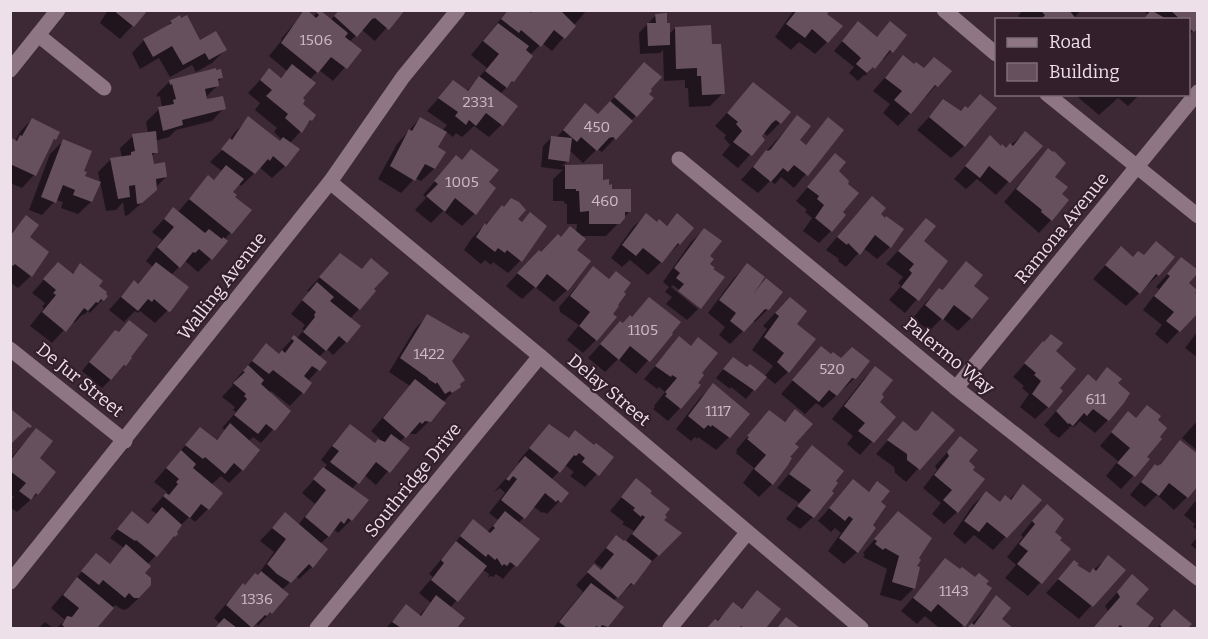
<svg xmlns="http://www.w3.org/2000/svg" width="1208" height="639" viewBox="0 0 1208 639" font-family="Bitter,serif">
	<rect width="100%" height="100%" fill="#3d2935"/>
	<g fill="#0007">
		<polygon points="108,10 147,10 120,39 100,23"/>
		<polygon points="339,10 402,10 375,41 362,30 349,42 360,50 333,81 319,70 309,80 300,104 311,120 290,143 285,166 272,178 260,168 241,186 238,183 231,192 233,197 250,210 224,240 211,259 198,272 185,261 171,275 168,310 155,323 140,311 138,313 135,311 124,322 109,310 134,282 137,284 153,267 146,261 162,240 152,232 173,209 178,212 208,177 213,181 222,171 210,162 227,145 226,144 236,131 249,118 280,142 282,140 274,132 277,128 255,110 260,103 248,93 269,70 280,78 287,71 269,56 282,40 281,39 305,11 313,17 318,11 330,21"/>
		<polygon points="508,10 530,14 533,10 587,10 552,51 542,43 530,55 531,56 513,81 500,94 501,125 489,137 474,126 462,137 456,133 453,137 445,131 436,148 444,152 434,169 421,181 415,178 401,193 378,179 397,144 420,118 442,131 447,125 427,111 453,82 466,92 487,68 471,55"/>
		<polygon points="794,10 828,10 825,14 827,42 815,54 799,42 791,50 775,37"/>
		<polygon points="1023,10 1081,10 1074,18 1076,20 1023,20 1018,16"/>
		<polygon points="1143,10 1198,10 1193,31 1188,36 1188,20 1144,20 1148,15"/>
		<polygon points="656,15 668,35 675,28 710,46 723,93 710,106 689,107 688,88 685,88 685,80 664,81 663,50 660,53 640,54 639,33"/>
		<polygon points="171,22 199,42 225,50 212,63 196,72 192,65 170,77 159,58 140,69 132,53 144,40 164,30"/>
		<polygon points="890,23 905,35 883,60 881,58 865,76 864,75 858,81 849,73 854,67 834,51 850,32 876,38"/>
		<polygon points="903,57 914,66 923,70 950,71 898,126 883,113 890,104 873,91"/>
		<polygon points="636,72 647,94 652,98 602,152 597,149 583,163 569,150 568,161 562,166 602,166 602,181 630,211 606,236 581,236 575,250 567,290 554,302 535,287 522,299 506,286 526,264 560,238 576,233 577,224 567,224 567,204 564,203 564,201 553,201 553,179 563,170 541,167 543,146 552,137 556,138 585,105 598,116"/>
		<polygon points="222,78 217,82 218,85 205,98 206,100 224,108 212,121 176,130 169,137 155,141 156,152 151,157 153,166 166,177 156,187 156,190 128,215 125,216 123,202 116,210 106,211 98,172 111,159 122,158 120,148 133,136 148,133 146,122 159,109 162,108 160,96 157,97 157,94 169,82"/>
		<polygon points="753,84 780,123 767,136 763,132 760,136 763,140 738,168 722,155 730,145 724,138 726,135 715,126"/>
		<polygon points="1074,94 1140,94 1128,106 1118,98 1099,115"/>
		<polygon points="944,101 961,113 964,146 951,158 917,130"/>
		<polygon points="797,117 798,140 805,146 829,119 842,130 794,188 781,177 775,184 770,181 758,193 741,180"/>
		<polygon points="32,119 55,139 50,144 34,175 22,188 10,183 10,139 15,141 20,132"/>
		<polygon points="1025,133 1041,146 996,195 977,179 966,189 954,179 991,137 992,141 1006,149"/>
		<polygon points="63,141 83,177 99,183 91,202 78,214 61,208 63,202 56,200 42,215 29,210 50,154"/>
		<polygon points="1048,150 1052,177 1051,220 1039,233 1004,202"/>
		<polygon points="835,155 841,213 831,231 819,243 803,231 812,218 805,212 807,210 796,201"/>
		<polygon points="456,157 487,182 474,214 462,226 443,211 431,223 415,210 426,198 423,195"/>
		<polygon points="502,207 521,223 530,214 520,261 508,273 493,262 491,265 485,260 481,264 464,250 472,238"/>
		<polygon points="859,211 878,215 890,247 877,259 863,248 846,267 838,261 839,259 826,250"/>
		<polygon points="646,215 657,224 665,227 677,215 679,244 648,275 630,260 622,267 611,258 633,227"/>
		<polygon points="27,217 31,276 18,288 10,282 10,234"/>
		<polygon points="926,220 922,241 935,278 905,313 889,300 901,286 898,283 903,277 886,264"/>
		<polygon points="704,230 708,257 700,306 673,285 671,287 698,309 687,320 666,304 672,297 665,292 669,287 663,282 691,242"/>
		<polygon points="1156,243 1173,257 1158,275 1126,306 1093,279 1121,248 1133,258 1143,256"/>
		<polygon points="340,255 372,289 359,309 350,319 346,342 333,355 327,349 319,357 325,362 308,381 310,383 302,393 290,406 271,391 269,393 289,411 261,443 253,437 248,442 242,470 229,483 221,476 211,485 208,509 195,522 189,517 180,526 174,536 147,565 143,573 141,596 127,609 123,610 115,605 95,628 57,628 65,620 51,608 96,555 109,565 124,548 110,538 124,521 132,513 147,525 157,514 151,510 167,492 154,482 188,442 215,441 225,430 222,428 236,412 233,410 235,407 222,397 233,385 232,384 236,379 266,345 279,355 282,350 294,337 296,339 304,330 302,329 305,325 291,314 309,292 307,291"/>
		<polygon points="1181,259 1187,284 1179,331 1167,344 1155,334 1162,325 1143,310 1159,289 1156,287"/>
		<polygon points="966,263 972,286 971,318 958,331 942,318 929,331 913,318 926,302 939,290 941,291"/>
		<polygon points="58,264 71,275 81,265 97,286 102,300 90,313 88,311 84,315 83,314 74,323 72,321 52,343 30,326 44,308 42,307 45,303 32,293"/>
		<polygon points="747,265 752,294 766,280 768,309 755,322 752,322 730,344 719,335 725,327 708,313 734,278"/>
		<polygon points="593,268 596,340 583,353 567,340 579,325 560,312 559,307"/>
		<polygon points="649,299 671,334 636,374 618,359 605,372 588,358 608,336 631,318"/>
		<polygon points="784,303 795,324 788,372 775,384 765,376 746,399 731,387 730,389 716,378 725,367 746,369 764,377 773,366 752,350 767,329 763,326"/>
		<polygon points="427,316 450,361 459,386 443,402 429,421 416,434 407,434 400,442 408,448 376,485 364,475 352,489 351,520 338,533 335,530 320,544 312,567 299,579 296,576 282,590 287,594 258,626 257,624 252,628 215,628 220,624 214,618 231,598 255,575 257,576 274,552 260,541 285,514 298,525 315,504 302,493 327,465 321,460 337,439 350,426 375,445 380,439 371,431 410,386 389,372 415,329"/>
		<polygon points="1198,331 1198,358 1185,348"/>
		<polygon points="679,338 700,373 680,408 668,421 653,409 655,407 654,406 665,392 659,387 657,389 644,379"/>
		<polygon points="107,340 125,365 102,388 82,371"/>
		<polygon points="1043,343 1054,351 1058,389 1048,407 1035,419 1020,407 1029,394 1022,388 1024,386 1013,377"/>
		<polygon points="821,348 855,378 823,408 816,403 805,414 781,394"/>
		<polygon points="875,368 880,394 878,403 894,417 860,455 847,444 853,436 832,419 863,380"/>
		<polygon points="1107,369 1116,384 1128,394 1108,420 1095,433 1080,421 1074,427 1071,426 1059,438 1049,431 1050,430 1044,425 1075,389 1095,381"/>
		<polygon points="713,385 729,437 716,450 698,437 697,439 695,437 691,441 676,429 700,398"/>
		<polygon points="1147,407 1145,457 1148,460 1121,489 1106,476 1118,461 1100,446 1128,413 1135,419"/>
		<polygon points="795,411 793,444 772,484 759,497 743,483 754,468 736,453 737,451 736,450 769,412 783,423"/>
		<polygon points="932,414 953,430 906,482 895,473 894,467 876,454 903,423 915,433"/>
		<polygon points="1198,420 1198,451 1182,438"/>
		<polygon points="549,426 568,439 594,447 612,457 585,487 570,476 574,472 565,465 551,480 567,493 547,514 544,512 542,513 533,506 518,524 537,539 503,579 496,574 493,577 490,576 488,578 489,574 483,570 450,608 463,618 455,628 386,628 406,606 419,616 431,603 419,593 433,577 429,574 473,521 487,532 498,520 489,513 505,493 500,488 494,492 519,463 518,462 537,439"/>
		<polygon points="36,430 38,459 37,494 17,512 10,507 10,501 14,497 10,494 10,459"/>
		<polygon points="960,438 967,461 957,512 944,524 932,514 941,503 923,488 937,470 935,466"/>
		<polygon points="1180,442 1187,497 1174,510 1157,495 1145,507 1130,495 1143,479 1155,466 1157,468"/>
		<polygon points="812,447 834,482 813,517 800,529 786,519 799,503 777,488"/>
		<polygon points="636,480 663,516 658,555 632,584 613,601 607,626 605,628 553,628 583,592 576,585 594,566 600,571 602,568 594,562 604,550 616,537 624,543 634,531 622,524 624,522 610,511"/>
		<polygon points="853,481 867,493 878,483 879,502 857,552 844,564 828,551 841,533 835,528 831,532 818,521"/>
		<polygon points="1023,486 1040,500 993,550 974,535 965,544 953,534 973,505 986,493 999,503 1009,500"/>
		<polygon points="1198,498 1198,531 1193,527 1195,524 1184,515"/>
		<polygon points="1034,519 1052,532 1069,550 1028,596 1005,578 1016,565 1007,557 1023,537 1021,535"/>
		<polygon points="886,526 917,558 914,588 901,601 880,595 887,569 863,557 865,555 863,553"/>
		<polygon points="1198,536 1198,551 1191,545"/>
		<polygon points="1108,557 1124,570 1079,619 1046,593 1074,562 1075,565 1089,574"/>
		<polygon points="946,560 959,571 990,588 961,628 939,628 925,616 917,624 901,611"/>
		<polygon points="1132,576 1134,604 1152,619 1144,628 1093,628 1108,611 1105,606"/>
		<polygon points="757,592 779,610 764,628 707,628 715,621 716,622 733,604 740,610"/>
		<polygon points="996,597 1000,619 1012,628 968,628"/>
		<polygon points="1174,611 1190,624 1186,628 1157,628"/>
		<polygon points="45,622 53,628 39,628"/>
	</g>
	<g fill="#66505d">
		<polygon points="113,10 148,10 134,27"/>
		<polygon points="304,10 307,10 316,18 319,15 316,12 320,10 348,33 345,37 362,50 347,69 331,57 318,73 281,43"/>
		<polygon points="339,10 405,10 389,30 375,18 372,19 357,37 334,16"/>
		<polygon points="508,10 528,10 531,13 533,10 560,10 576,26 565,39 554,30 541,47 521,30 519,33 501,19"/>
		<polygon points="797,10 830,10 827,14 843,26 828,43 812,29 805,38 786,24"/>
		<polygon points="1040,10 1069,10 1077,20 1041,20 1045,15"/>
		<polygon points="1151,10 1163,17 1165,20 1143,20"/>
		<polygon points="1170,10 1198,10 1198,28 1194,32 1188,27 1188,20 1181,20"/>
		<polygon points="667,13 667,23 670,23 670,45 648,46 647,23 656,23 655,14"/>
		<polygon points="180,15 181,18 187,15 200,40 216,31 227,50 209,60 205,53 183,65 172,46 153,57 143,39 172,23 170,21"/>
		<polygon points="858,21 877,37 890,21 907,35 893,53 890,50 875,69 873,67 867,73 856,64 861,58 842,41"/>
		<polygon points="498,23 529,46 526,50 533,56 514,82 512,81 507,88 485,71 499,54 483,41"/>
		<polygon points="711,25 712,44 721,44 725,94 702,95 701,76 697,76 697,68 676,69 675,27"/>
		<polygon points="903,55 914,64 916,62 924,68 934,57 952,71 938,87 935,85 911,114 894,100 902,91 885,78"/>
		<polygon points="644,62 662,77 651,89 652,91 649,94 654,98 637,117 614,97"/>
		<polygon points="292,64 316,83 303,98 305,100 303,104 316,115 312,121 310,120 302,133 285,118 288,114 266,96 272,90 260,80 269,68 281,78"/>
		<polygon points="216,68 216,70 221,69 223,78 218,79 219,86 205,89 207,99 223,96 226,109 182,120 183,125 163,131 158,107 174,104 173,100 176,99 172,84 170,85 169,80"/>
		<polygon points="479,76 518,106 503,126 486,113 476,126 469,120 466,125 455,116 458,112 438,98 453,80 468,91"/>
		<polygon points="753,82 791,112 781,124 776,120 772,123 762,136 765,140 752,156 733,142 742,131 736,124 738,122 727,113"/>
		<polygon points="980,94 997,108 965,147 929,117 943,99 961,111 965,106 968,108"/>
		<polygon points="610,101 633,121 616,140 613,137 609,138 597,151 581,137 577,142 563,130 585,103 598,114"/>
		<polygon points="797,115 811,126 800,140 806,145 828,117 844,130 808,176 794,165 788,172 783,168 771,182 753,167 766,150 768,151 771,149"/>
		<polygon points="248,116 280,141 283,137 300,149 286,167 273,156 270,161 268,159 255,174 221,149 230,138 232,140"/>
		<polygon points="420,117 447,132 438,147 446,152 435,169 425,164 415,181 390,166 409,129 412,131"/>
		<polygon points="32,118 60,132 56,140 54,139 36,176 10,164 10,137 17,141 20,135 22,136"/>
		<polygon points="156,131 158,153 152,153 154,164 165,162 167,177 156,179 157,190 142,203 137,204 135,185 129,186 130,197 118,199 110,158 131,155 131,152 135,151 132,134"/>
		<polygon points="1025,131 1043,146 1010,183 989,166 980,178 965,166 990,135 1001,146 1002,144 1006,148 1010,143 1013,146"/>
		<polygon points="551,136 572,138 569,162 548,159"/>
		<polygon points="63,139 92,151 84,171 87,172 85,176 101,182 92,202 73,195 75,190 63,185 56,203 41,197"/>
		<polygon points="1048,148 1053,152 1054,151 1066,163 1055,177 1068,187 1062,194 1069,200 1052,221 1041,212 1042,210 1016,189"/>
		<polygon points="471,149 499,170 489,182 496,188 476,215 455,198 445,212 426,196 438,184 434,181 456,155 462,160"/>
		<polygon points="835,153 846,162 839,171 849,181 848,184 859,193 843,212 846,215 832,232 815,218 824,205 817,199 819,196 807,187"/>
		<polygon points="603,164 603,180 609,179 609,185 612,184 612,189 631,189 631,212 625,212 625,218 620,224 589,224 589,211 580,212 579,191 576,191 576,189 565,189 565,165"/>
		<polygon points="226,165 244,179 233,192 237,195 235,197 252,210 232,234 189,199 208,175 214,180"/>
		<polygon points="872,196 886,208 881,214 885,218 886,216 904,229 891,248 875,235 860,255 848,243 847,245 837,237"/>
		<polygon points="511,198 519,202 526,210 518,219 522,222 530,212 547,226 522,262 507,250 505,253 498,248 495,252 476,237 485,223 486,225 502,205 504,207"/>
		<polygon points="173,207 205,233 209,229 222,239 223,237 228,241 212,260 199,249 195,253 193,252 180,268 157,247 174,227 164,219"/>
		<polygon points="646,213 657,222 659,219 667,226 677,213 694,228 680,245 678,243 662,263 643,248 636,256 622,245"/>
		<polygon points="26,215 39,225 30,237 49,252 32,277 15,264 13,266 10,263 10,236"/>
		<polygon points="926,218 936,226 924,241 948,261 919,301 901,287 912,273 909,270 914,264 898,251"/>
		<polygon points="570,226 586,239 577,250 591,261 568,291 547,274 536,288 517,273 539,250 541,252 558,234 561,237"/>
		<polygon points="704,228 722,241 710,256 714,259 710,264 715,268 713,269 725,277 701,309 678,291 684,284 676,278 680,273 674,268"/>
		<polygon points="1156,241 1175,257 1159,276 1156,274 1140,294 1105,265 1121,246 1133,257 1138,251 1144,255"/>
		<polygon points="340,253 362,269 371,258 389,273 374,289 376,291 360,310 319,277"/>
		<polygon points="1181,257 1198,270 1198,273 1189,283 1197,290 1195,293 1198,295 1198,313 1180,332 1166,321 1174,312 1154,296 1170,276 1167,274"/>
		<polygon points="966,261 983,275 974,286 989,298 972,319 954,305 943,320 925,305 939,288 942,290 945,287"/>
		<polygon points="58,262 73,274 80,263 103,281 99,286 107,292 106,294 108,296 104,301 101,299 98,303 96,302 88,311 84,308 66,332 42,312 56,295 53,293 56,290 43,279"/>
		<polygon points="156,262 189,287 171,311 169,312 154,299 152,302 148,299 138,311 121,297 134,280 138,284"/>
		<polygon points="747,263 765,277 754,293 766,278 783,292 769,310 765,309 744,332 730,321 736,313 719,300"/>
		<polygon points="593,266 609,279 616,271 631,283 624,292 626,294 618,305 619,306 613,314 617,317 597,341 579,326 590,312 570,296"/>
		<polygon points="317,282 334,297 330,301 361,326 347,343 339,336 326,351 303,332 315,317 314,315 316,312 302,300"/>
		<polygon points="649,297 681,322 672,333 673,334 650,362 630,346 619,360 600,344 620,321 623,323 630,315 632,317"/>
		<polygon points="790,297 807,311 797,324 816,339 789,373 777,362 784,353 764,337 779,316 775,313"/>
		<polygon points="427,314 462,334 463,332 470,336 452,361 465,380 460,384 461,387 452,393 450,391 445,394 437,382 436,384 428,379 428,378 400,358"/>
		<polygon points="129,320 148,335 131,357 132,358 126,366 124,365 111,380 89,362 115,330 119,332"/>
		<polygon points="1051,334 1063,343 1056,351 1076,369 1060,388 1063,391 1049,408 1032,394 1041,381 1034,375 1036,373 1024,363 1043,341 1044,342"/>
		<polygon points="294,335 327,362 320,371 312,366 304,376 312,383 304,394 273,370 269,374 252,361 266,343 279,354 282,350 285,353 294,341 291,338"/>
		<polygon points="679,336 691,346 698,337 718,353 702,373 704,375 698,383 701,385 681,409 665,396 667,394 665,392 677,378 672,375 671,377 655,366"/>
		<polygon points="821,346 831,354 833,352 841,358 852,347 870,361 856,379 852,378 837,396 829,390 819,402 792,380"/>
		<polygon points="733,357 747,367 750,364 767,377 755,391 723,369"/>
		<polygon points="248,365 264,380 261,384 291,411 275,431 266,424 258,434 234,415 247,399 244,396 246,394 233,383 245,372 243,371"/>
		<polygon points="875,366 893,380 882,394 884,397 880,402 896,417 874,443 858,431 865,423 844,406"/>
		<polygon points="1107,367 1122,379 1118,383 1130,393 1124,403 1109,421 1093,409 1087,416 1084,413 1073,426 1069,423 1068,424 1056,411 1088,374 1096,381"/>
		<polygon points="415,379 446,403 431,422 425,421 422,424 420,422 406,438 383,418"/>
		<polygon points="713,383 750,414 730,438 712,425 711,427 708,425 704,429 688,416"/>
		<polygon points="1147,405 1161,416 1158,420 1167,428 1160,437 1162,439 1147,457 1150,459 1135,477 1117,463 1130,448 1111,432 1128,411 1136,418"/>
		<polygon points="795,409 813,424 795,444 799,447 790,457 792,458 788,465 773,485 754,469 766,455 747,439 749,437 747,436 769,410 785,422"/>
		<polygon points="12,410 32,426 30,428 28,427 10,445 10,412"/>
		<polygon points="932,411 955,430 920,470 907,460 907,454 887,440 903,421 915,431 918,430"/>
		<polygon points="230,423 260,450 243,471 234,463 225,474 205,457 203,459 185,445 200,427 217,440"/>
		<polygon points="350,424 375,443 378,439 385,442 391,434 410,448 390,473 376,462 359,484 330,462 339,451 332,446"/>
		<polygon points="549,424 569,438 575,430 594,445 596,443 614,457 599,476 582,462 585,458 579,453 576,456 574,455 560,473 529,448"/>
		<polygon points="36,428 53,441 40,458 56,472 38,495 36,493 31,500 19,491 26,483 10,471 10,461"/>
		<polygon points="960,436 978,450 969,461 975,467 973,470 985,479 958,513 943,500 952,490 934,475 949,456 947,452"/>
		<polygon points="1180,440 1198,454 1198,486 1188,498 1169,483 1159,496 1141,482 1155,464 1157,466 1161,464"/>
		<polygon points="812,445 844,471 836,481 838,483 832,491 834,493 814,518 797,506 811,490 789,474"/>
		<polygon points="181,450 196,464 193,468 223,493 209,510 201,504 190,518 163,496 166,493 169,495 178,484 176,482 179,479 166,468"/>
		<polygon points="525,456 569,493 561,503 558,500 556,502 545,493 525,519 501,500 517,479 513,476 509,481 506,479"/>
		<polygon points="323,467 369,500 352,521 348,518 344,524 341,521 329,537 305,517 326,490 313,479"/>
		<polygon points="636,478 652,491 650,493 670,509 665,515 667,517 664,520 682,533 659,556 632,534 645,517 642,515 641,517 633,510 635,508 621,497"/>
		<polygon points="853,479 869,492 877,481 890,491 881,502 886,506 873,525 876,528 858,553 839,538 853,519 849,516 845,521 829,508"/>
		<polygon points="1023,484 1042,500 1007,538 987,522 979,532 964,521 986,491 1000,502 1005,495 1011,500"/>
		<polygon points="1047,504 1064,519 1055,532 1062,538 1060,540 1071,549 1042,584 1017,564 1028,551 1019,544 1035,524 1032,521"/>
		<polygon points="162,507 182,525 177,532 178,534 175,537 174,536 157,557 136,540 135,541 117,529 132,511 148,524"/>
		<polygon points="505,511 540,539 517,567 510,562 507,566 504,564 502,566 497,558 495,560 488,554 486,557 460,536 473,519 490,533 495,528 493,526"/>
		<polygon points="898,511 932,538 919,558 921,560 917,566 920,567 915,589 892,582 899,556 885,548 883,550 875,544 877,541 874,539"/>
		<polygon points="285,512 328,549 313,568 309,564 291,583 277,574 267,564 286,539 272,528"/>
		<polygon points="616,535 624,541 625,540 652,561 634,585 631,583 618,598 587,572 594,564 601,570 614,554 606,548"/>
		<polygon points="456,541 487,566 458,602 431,580 444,563 441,560"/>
		<polygon points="126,544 151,566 145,573 151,578 151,585 139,598 134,598 129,593 125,598 103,580 99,585 81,571 96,553 110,564"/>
		<polygon points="1108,555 1126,570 1093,607 1058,579 1074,560 1079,564 1077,565 1090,573 1093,568 1096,571"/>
		<polygon points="945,558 960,569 962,567 975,577 979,573 989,581 986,584 992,588 965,627 938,604 931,612 913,598"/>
		<polygon points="261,571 289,594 272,614 270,612 267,616 265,615 252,628 226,605 243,583 245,585 255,573 258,575"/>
		<polygon points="1132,574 1149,589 1136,604 1154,618 1147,628 1124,628 1120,625 1117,628 1096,628 1094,627 1120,597 1117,592"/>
		<polygon points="77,577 114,608 97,628 66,628 62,625 67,616 72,617 79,608 63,595"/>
		<polygon points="591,583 624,607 608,627 602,625 600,628 596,626 595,628 567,628 559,622"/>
		<polygon points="757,590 781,609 766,628 744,628 741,626 739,628 707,628 715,619 718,621 733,602 742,609"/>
		<polygon points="436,595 465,618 457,628 401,628 392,622 406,604 421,616"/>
		<polygon points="996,595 1011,608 1002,619 1013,628 967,628 972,623 974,625"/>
		<polygon points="1174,609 1192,624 1188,628 1162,628 1160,625"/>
		<polygon points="786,617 800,628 777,628"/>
		<polygon points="224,618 237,628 215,628"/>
	</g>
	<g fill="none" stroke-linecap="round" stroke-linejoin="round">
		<g stroke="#8e7684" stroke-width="15">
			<polyline points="944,10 996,54"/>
			<polyline points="38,35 104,88"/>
			<polyline points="10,70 58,10"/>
			<polyline points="1047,94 1198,216"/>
			<polyline points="679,159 956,388 1198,578"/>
			<polyline points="330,182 540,356 861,628"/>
			<polyline points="10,349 125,441"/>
			<polyline points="956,388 1198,92"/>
			<polyline points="10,582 330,182 403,77 458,10"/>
			<polyline points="317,628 540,356"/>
			<polyline points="670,628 747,533"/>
		</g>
	</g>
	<g text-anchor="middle" stroke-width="4.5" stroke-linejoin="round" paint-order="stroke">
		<g font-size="15" fill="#ccbcc5">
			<text x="316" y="45">1506</text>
			<text x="478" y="107">2331</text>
			<text x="597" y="132">450</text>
			<text x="462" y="187">1005</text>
			<text x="605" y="206">460</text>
			<text x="643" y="335">1105</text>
			<text x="429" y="359">1422</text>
			<text x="832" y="374">520</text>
			<text x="1096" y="404">611</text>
			<text x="718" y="416">1117</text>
			<text x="954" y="596">1143</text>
			<text x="257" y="604">1336</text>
		</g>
		<g font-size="18" fill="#eee0e8" stroke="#331f2b">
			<text transform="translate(1062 228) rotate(-51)" y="6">Ramona Avenue</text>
			<text transform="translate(222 286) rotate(-52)" y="6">Walling Avenue</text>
			<text transform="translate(949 356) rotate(39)" y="6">Palermo Way</text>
			<text transform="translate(80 380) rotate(39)" y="6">De Jur Street</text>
			<text transform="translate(609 390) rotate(40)" y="6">Delay Street</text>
			<text transform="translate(413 480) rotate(-51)" y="6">Southridge Drive</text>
		</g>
	</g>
	<rect width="1208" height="639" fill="none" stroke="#eee0e8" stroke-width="24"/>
	<rect x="995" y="18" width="195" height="78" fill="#331f2b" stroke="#7e6c77" stroke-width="1.5"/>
	<rect x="1007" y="38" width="30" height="9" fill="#8e7684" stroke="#7e6c77" stroke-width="1.5"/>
	<text x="1049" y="48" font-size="18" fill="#eee0e8">Road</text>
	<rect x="1007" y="63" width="30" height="18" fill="#66505d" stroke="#7e6c77" stroke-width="1.5"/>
	<text x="1049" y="78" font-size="18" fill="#eee0e8">Building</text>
</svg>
